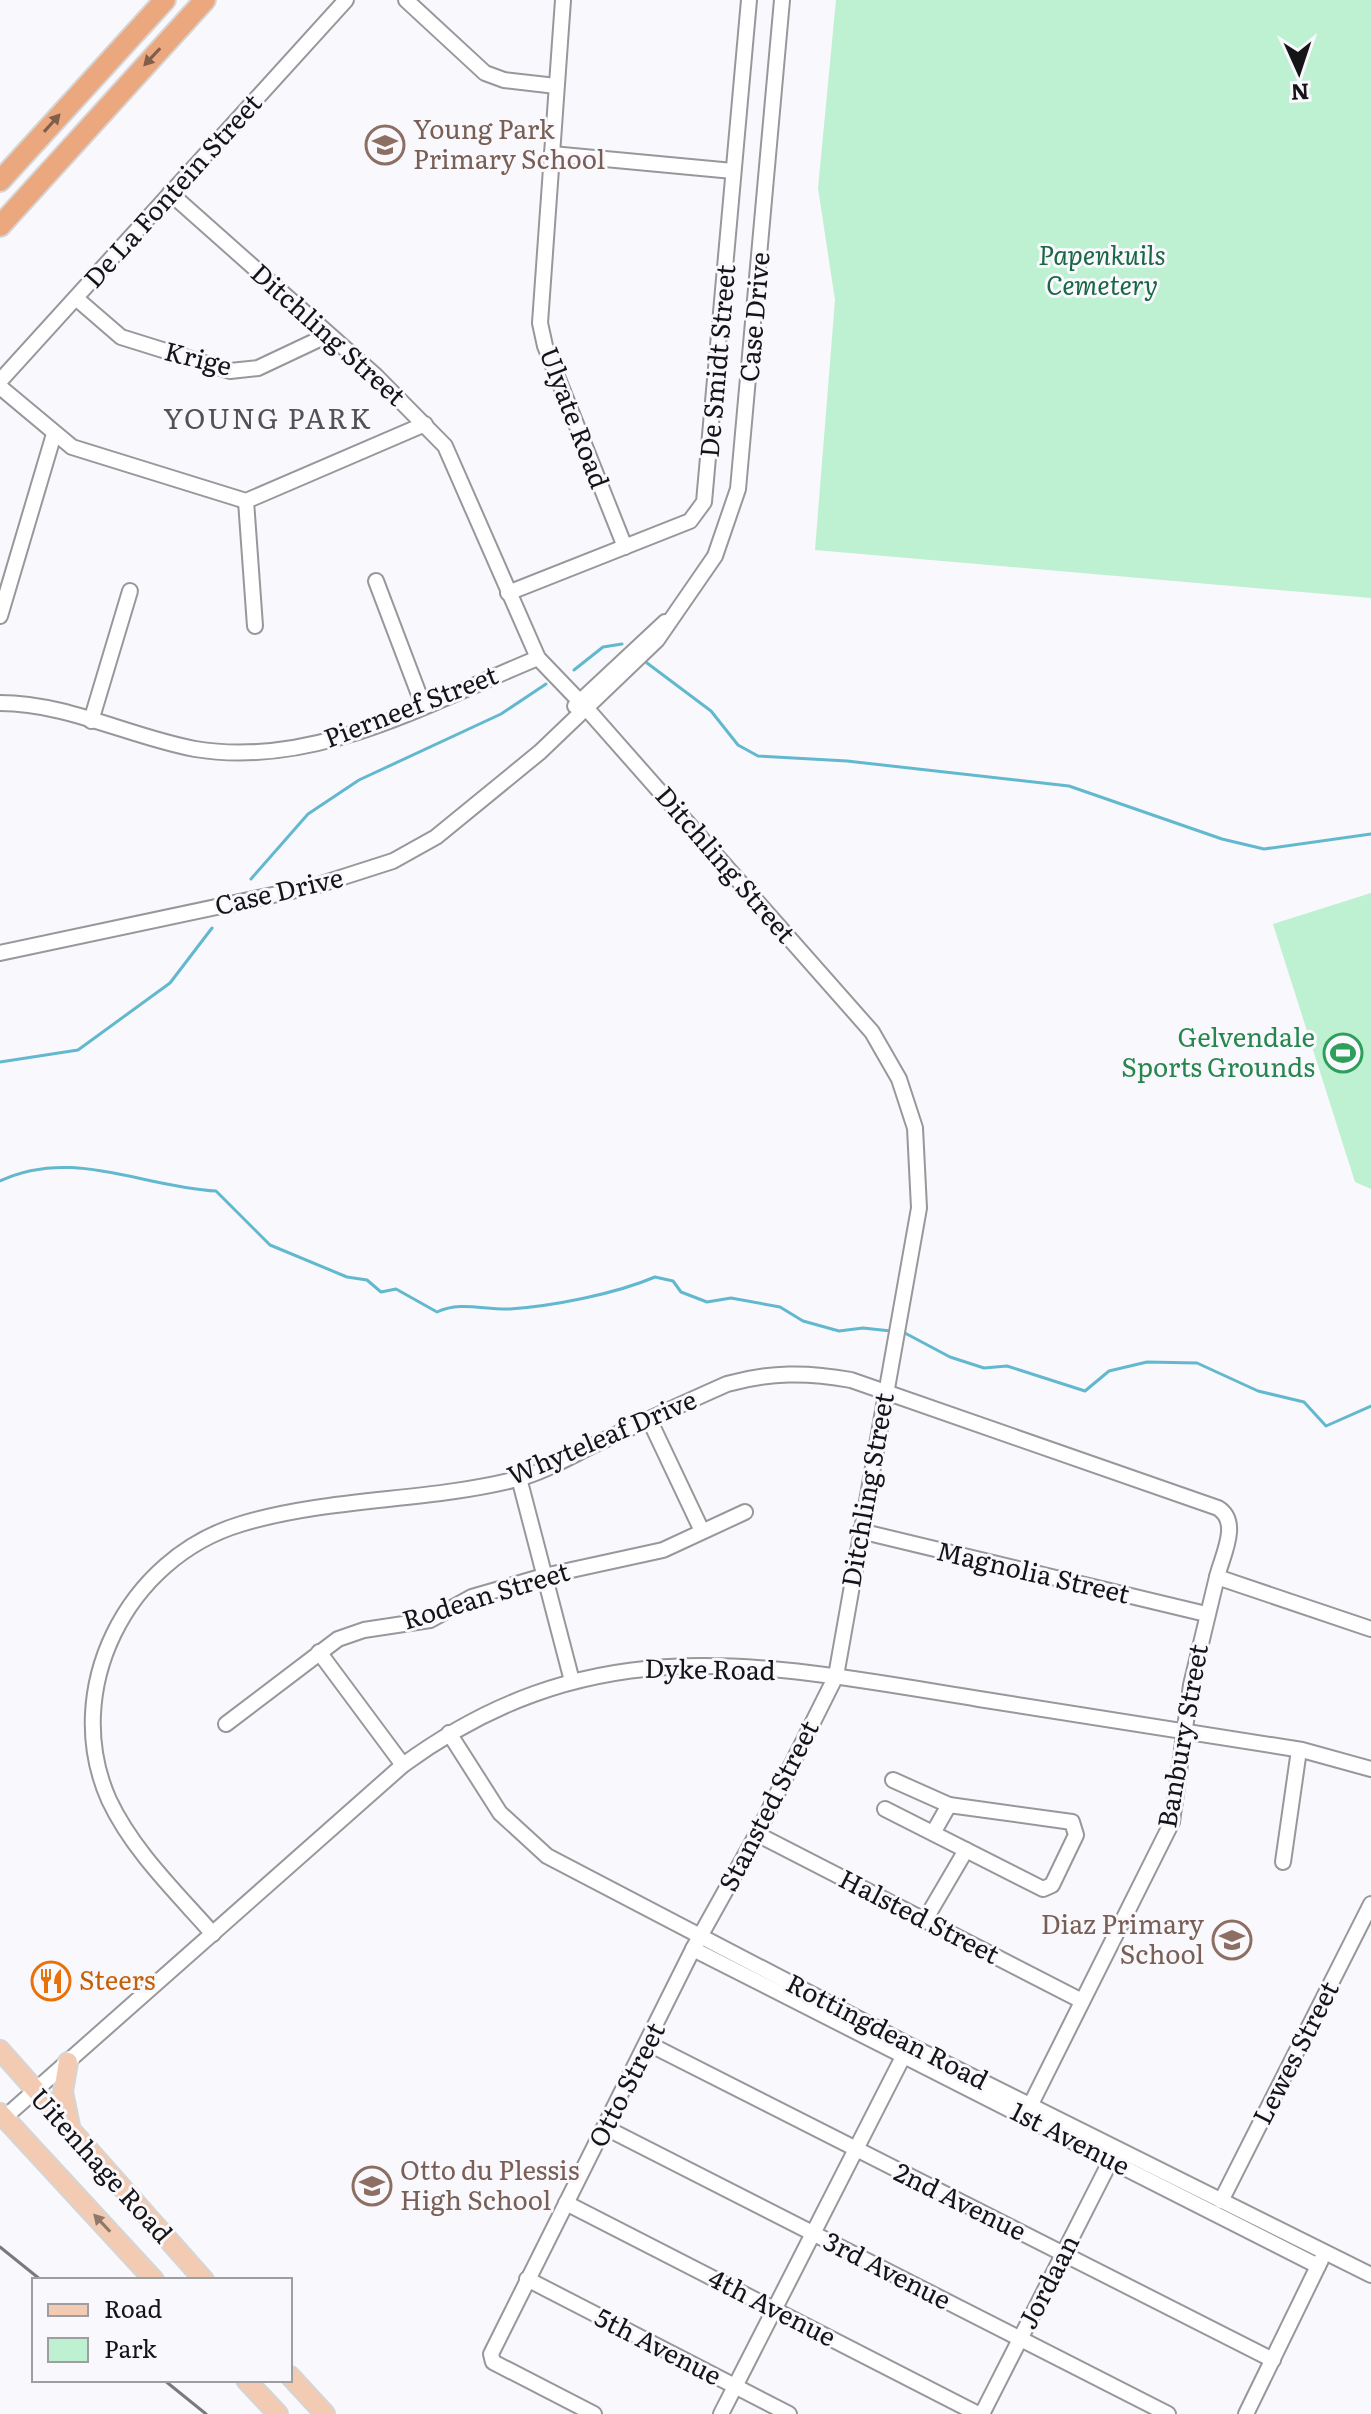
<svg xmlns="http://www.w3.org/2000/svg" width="1371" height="2414" viewBox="0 0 1371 2414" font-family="Literata,serif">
	<rect width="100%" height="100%" fill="#f9f8fc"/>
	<g fill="#bef0d2">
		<polygon points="836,0 1371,0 1371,598 815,550 835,300 818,188"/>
		<polygon points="1371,893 1371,1189 1355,1182 1273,924"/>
	</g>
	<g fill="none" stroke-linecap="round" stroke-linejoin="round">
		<g stroke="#62b8ce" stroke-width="3">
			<polyline points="647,663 711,711 738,745 758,756 847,761 1069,786 1222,839 1264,849 1371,834"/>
			<polyline points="574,670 603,647 622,644"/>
			<polyline points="251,879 308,814 359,780 501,714 546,684"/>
			<polyline points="0,1062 78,1050 170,983 212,928"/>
			<path d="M0,1181C72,1147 142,1187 216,1191L270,1245L347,1277L367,1280L381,1292L396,1289L437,1312C461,1301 483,1310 510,1309C553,1306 615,1294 655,1277L673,1281L681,1292L707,1302L731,1298L780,1307L803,1321L839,1331L863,1328L891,1331"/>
			<polyline points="903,1332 950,1357 984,1368 1007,1366 1085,1391 1109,1371 1147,1362 1197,1363 1258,1391 1304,1402 1326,1426 1371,1406"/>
		</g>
		<g stroke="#98979b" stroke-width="18">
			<g id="minor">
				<polyline points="406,0 485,73 504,80 556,86"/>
				<polyline points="563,0 540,323 545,346 625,547"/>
				<polyline points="552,154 733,171"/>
				<polyline points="170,193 376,376 445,446 538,658 587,709 872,1032 899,1079 915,1128 919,1208 836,1676 757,1834 693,1949 491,2354 493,2362 594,2414"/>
				<polyline points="77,299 121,337 230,371 258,368 328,335"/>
				<polyline points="0,381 346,0"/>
				<polyline points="0,387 72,447 246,501 425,424"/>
				<polyline points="246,501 255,626"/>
				<polyline points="376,581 423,705"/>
				<polyline points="508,593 690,521 704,502 749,0"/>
				<polyline points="0,616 54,434"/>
				<path d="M0,703C67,703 130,737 195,749C315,769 430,702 538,658"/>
				<polyline points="575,706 665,622"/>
				<polyline points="91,721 130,591"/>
				<polyline points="0,953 315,886 393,861 436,837 540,752 657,640 715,556 738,489 782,0"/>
				<polyline points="649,1419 702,1531"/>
				<polyline points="519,1478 572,1681"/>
				<polyline points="860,1531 1206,1614"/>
				<polyline points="319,1652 403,1765"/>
				<polyline points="226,1724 338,1639 364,1630 430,1620 472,1597 544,1576 663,1550 745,1512"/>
				<polyline points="449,1733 500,1813 547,1856 909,2045 1371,2275"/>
				<polyline points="885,1809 1043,1889 1052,1885 1076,1835 1072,1822 949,1805 893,1780"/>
				<polyline points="933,1833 949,1805"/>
				<polyline points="757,1834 1082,2001"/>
				<polyline points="1283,1862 1299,1750"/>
				<polyline points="925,1920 966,1850"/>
				<path d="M213,1934C176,1892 133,1851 109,1800C60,1690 127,1558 241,1524C330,1497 427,1502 517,1479C544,1472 569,1457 594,1445C638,1424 682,1404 727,1384C770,1372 807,1372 851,1380L1218,1508C1241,1522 1222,1556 1217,1577L1371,1629"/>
				<polyline points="693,1949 1318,2266"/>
				<polyline points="647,2043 1273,2360"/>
				<polyline points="1030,2106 1172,1822 1191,1685 1217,1577"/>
				<path d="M4,2118L403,1765C595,1625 762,1664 979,1699C1087,1717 1195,1733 1302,1750L1371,1769"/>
				<polyline points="606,2128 1168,2414"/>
				<polyline points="1221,2201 1371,1904"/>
				<polyline points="566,2203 978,2414"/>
				<polyline points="527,2279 789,2414"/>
				<polyline points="721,2414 906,2051"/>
				<polyline points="982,2414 1114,2154"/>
				<polyline points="1246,2414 1321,2260"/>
			</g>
		</g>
		<g stroke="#d5d5d5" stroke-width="22">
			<g id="major">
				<polyline points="0,2050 204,2280"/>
				<polyline points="68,2062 63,2092 70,2126"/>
				<polyline points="0,2113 154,2280"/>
				<polyline points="290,2376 325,2414"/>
				<polyline points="246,2380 278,2414"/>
			</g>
		</g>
		<g stroke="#d5d5d5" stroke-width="24">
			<g id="highway">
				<polyline points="0,181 165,0"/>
				<polyline points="0,226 205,0"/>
			</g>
		</g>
		<use href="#minor" stroke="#fff" stroke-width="14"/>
		<use href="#major" stroke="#f3cbb2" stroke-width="18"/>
		<use href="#highway" stroke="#eba87f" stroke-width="20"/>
		<g stroke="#7a797c" stroke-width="3">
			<polyline points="0,2247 41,2280"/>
			<polyline points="164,2380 206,2414"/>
		</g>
	</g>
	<defs><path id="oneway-solid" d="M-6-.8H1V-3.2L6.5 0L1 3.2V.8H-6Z" transform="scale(2)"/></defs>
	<g fill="#805e4a">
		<use href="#oneway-solid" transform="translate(152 57) rotate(133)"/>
		<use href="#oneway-solid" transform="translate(52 123) rotate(-48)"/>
	</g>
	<use fill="#8f796c" href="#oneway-solid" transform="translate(102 2223) rotate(-133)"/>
	<defs>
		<g id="school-ring" transform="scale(2)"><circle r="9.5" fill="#f9f8fc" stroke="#8d6e63" stroke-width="1.5"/><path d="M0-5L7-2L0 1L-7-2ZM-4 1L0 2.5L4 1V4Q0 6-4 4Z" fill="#8d6e63"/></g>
		<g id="stadium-ring" transform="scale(2)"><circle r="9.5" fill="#f9f8fc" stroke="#2e9e5b" stroke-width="1.5"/><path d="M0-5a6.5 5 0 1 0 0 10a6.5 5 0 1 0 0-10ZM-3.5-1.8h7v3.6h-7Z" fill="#2e9e5b"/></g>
		<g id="restaurant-ring" transform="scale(2)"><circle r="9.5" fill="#f9f8fc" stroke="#e8710a" stroke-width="1.5"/><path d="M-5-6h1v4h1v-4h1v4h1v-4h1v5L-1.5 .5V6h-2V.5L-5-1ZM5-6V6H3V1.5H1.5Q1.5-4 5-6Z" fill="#e8710a"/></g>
	</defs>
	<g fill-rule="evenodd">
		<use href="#school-ring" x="385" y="145"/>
		<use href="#stadium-ring" x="1343" y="1053"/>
		<use href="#school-ring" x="1232" y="1940"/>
		<use href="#restaurant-ring" x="51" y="1981"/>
		<use href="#school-ring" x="372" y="2186"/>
	</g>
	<g text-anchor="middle" stroke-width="6" stroke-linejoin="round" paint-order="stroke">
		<g font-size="26" fill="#785e54" stroke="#f9f8fc" text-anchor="start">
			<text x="413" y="139">Young Park<tspan x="413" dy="30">Primary School</tspan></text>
			<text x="1204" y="1934" text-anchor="end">Diaz Primary<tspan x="1204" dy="30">School</tspan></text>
			<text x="400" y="2180">Otto du Plessis<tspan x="400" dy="30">High School</tspan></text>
		</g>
		<g font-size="26" fill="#151416" stroke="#f9f8fc">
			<text transform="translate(173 191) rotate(-48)" y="9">De La Fontein Street</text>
			<text transform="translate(755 317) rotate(-85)" y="9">Case Drive</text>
			<text transform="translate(328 335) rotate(42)" y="9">Ditchling Street</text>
			<text transform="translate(198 359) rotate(14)" y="9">Krige</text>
			<text transform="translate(718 361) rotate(-85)" y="9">De Smidt Street</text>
			<text transform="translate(574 418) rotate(69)" y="9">Ulyate Road</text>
			<text transform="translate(411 707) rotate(-21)" y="9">Pierneef Street</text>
			<text transform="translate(725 865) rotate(49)" y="9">Ditchling Street</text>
			<text transform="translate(279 892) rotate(-13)" y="9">Case Drive</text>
			<text transform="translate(602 1438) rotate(-23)" y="9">Whyteleaf Drive</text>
			<text transform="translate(868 1490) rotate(-80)" y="9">Ditchling Street</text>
			<text transform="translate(1033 1573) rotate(13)" y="9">Magnolia Street</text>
			<text transform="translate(486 1596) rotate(-17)" y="9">Rodean Street</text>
			<text transform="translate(710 1670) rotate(1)" y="9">Dyke Road</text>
			<text transform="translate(1183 1736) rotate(-80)" y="9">Banbury Street</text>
			<text transform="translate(769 1806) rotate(-63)" y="9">Stansted Street</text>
			<text transform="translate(919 1917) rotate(27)" y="9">Halsted Street</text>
			<text transform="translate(887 2032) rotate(27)" y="9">Rottingdean Road</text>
			<text transform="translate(1296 2053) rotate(-63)" y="9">Lewes Street</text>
			<text transform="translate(627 2085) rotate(-63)" y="9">Otto Street</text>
			<text transform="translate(1070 2139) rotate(27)" y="9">1st Avenue</text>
			<text transform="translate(101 2166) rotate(48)" y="9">Uitenhage Road</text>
			<text transform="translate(960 2202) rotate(26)" y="9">2nd Avenue</text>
			<text transform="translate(887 2271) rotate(27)" y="9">3rd Avenue</text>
			<text transform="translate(1049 2282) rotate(-63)" y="9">Jordaan</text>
			<text transform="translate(772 2308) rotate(27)" y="9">4th Avenue</text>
			<text transform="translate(658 2347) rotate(27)" y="9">5th Avenue</text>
		</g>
		<g font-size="26" font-style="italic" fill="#196744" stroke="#f9f8fc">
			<text x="1102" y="265">Papenkuils<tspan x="1102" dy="30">Cemetery</tspan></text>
		</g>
		<g font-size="26" fill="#27864d" stroke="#f9f8fc" text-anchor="end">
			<text x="1315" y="1047">Gelvendale<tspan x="1315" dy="30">Sports Grounds</tspan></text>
		</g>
		<g font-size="26" fill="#c56008" stroke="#f9f8fc" text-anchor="start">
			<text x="79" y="1990">Steers</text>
		</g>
		<g font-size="28" letter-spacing="2" fill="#535155" stroke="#f9f8fc">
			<text x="268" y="429">YOUNG PARK</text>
		</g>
	</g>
	<rect x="32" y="2278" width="260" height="104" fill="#f9f8fc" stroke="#9e9da0" stroke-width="2"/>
	<rect x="48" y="2304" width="40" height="12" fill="#f3cbb2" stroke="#9e9da0" stroke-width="2"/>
	<text x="104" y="2318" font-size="24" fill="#151416">Road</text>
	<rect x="48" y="2338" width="40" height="24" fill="#bef0d2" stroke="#9e9da0" stroke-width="2"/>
	<text x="104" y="2358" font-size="24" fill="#151416">Park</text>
	<g transform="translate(1299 72) rotate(177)" stroke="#f9f8fc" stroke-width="6" paint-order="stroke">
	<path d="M0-6L14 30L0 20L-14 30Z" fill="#151416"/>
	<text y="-12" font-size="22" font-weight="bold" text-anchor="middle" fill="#151416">N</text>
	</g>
</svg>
